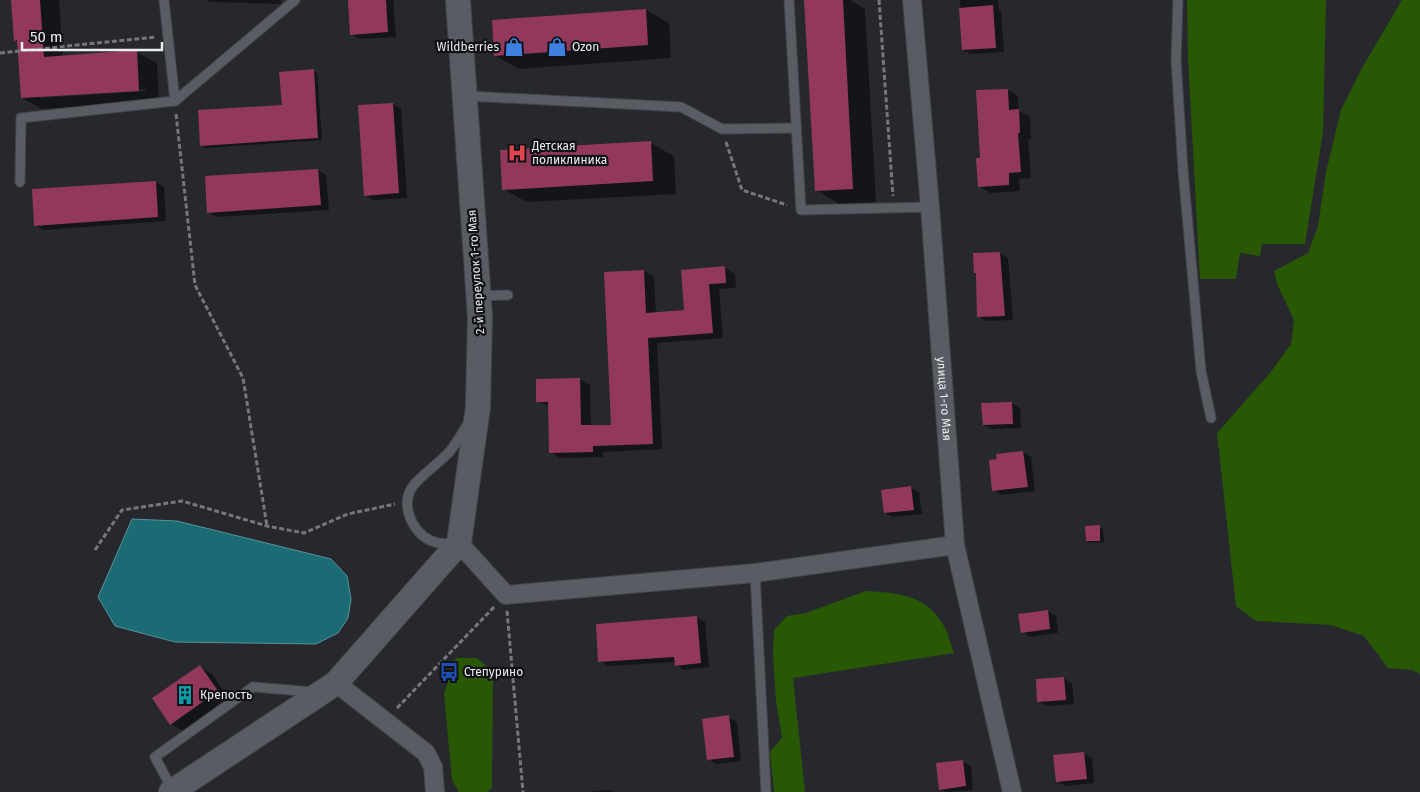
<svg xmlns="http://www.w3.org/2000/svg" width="1420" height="792" viewBox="0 0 1420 792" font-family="'Fira Sans',sans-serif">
	<rect width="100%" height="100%" fill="#26282e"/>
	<g fill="#295804">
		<polygon points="1187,0 1326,0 1323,132 1305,244 1262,244 1260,256 1240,253 1236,279 1200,279 1188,58"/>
		<polygon points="1402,0 1420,0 1420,674 1412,670 1388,668 1364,636 1331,625 1256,621 1236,606 1217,433 1270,373 1291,344 1294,320 1277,284 1274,271 1308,253 1318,226 1326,172 1341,110 1362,68"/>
		<path d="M866,591C896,593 925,594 942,623C948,631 950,643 954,653L793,678L805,792H774L770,752L782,738L776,701L773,653L774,630L787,616L806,613Z"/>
		<polygon points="456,658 477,658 493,672 492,788 487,792 459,792 452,780 444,694"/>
	</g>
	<polygon fill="#1b6b74" stroke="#599299" points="132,519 177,521 331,559 347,576 351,599 348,618 338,633 316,644 175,642 115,626 98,597"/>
	<g fill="#0007" fill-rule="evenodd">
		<path d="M13,0H59L63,57L136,52L157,63L159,102L42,109L22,98L18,42L15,40ZM145,89L146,91L40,98V96Z"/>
		<polygon points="206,0 281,0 281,4 210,2"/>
		<polygon points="349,0 393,0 396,37 359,39 351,34"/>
		<polygon points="806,0 850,0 865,9 876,202 839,204 816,190"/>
		<polygon points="960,0 998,0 999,10 1001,11 1004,52 971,54 963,50"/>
		<polygon points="646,10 669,23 671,58 519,69 496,56"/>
		<polygon points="314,71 317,73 322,140 205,148 202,145 283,106"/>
		<polygon points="1008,90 1018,96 1019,111 1030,117 1031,139 1028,139 1031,178 1019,179 1020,191 990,193 979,186 981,159"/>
		<polygon points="393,104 401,109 407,198 373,200 365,195"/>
		<polygon points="650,143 674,156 676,194 527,202 503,189"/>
		<polygon points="318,170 326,175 329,210 217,217 208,212 206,177"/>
		<polygon points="156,182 164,187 166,221 44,230 35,225"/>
		<polygon points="1000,253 1008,258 1013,320 986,321 978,316 978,274 974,254"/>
		<polygon points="725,268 735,274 736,288 719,289 723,338 657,343 662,449 603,452 603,457 560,458 550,452 550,407 538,401 580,379 590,385 591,426 613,426 605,273 644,271 654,277 656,314 686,311 683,271"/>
		<polygon points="1012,403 1020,408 1021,428 992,429 984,425"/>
		<polygon points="1023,452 1031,457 1035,491 1002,495 994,490"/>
		<polygon points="911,488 919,492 922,514 893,517 885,513"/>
		<polygon points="1099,527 1103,529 1104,542 1090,543 1087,541"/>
		<polygon points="1047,611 1056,616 1058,633 1030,637 1022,632"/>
		<polygon points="696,617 705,622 709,667 684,670 676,665 676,662 608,666 599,661"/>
		<polygon points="200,667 212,674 229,699 183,731 171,724"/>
		<polygon points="1064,678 1072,683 1074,704 1047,706 1038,701"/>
		<polygon points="728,717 737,722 741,761 716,764 708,759"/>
		<polygon points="1083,753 1092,758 1094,783 1065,786 1057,781"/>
		<polygon points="962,761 971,766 973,790 946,792 940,789"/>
		<polygon points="610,790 614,792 585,792"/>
	</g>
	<g fill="#92395b">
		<polygon points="11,0 40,0 44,57 137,50 139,91 21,98 17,40 14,41"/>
		<polygon points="348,0 386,0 388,32 350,35"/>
		<polygon points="804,0 843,0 853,189 815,191"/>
		<polygon points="993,5 996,48 962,50 959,8"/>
		<polygon points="646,9 648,45 494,56 492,20"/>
		<polygon points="314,69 318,138 200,146 198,110 282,105 279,72"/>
		<polygon points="1008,89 1009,110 1019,109 1020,133 1018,133 1021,172 1009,173 1009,185 978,187 976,158 980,158 976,90"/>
		<polygon points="393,103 399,193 364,196 358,105"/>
		<polygon points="651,141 653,181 502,190 500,150"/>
		<polygon points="318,169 321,205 207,213 205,176"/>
		<polygon points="156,181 158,217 34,226 32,189"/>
		<polygon points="1000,252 1005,316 977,317 976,273 974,273 973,253"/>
		<polygon points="725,266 726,283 709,284 713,333 648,338 653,444 593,446 593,452 549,453 548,402 536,402 536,379 580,378 581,425 611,425 604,272 644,270 646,313 684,310 681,270"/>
		<polygon points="1012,402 1013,424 983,425 981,403"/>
		<polygon points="1023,451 1028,487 992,491 989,460 997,459 996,454"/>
		<polygon points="911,486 914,510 884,513 881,490"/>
		<polygon points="1100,525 1100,541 1086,541 1085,526"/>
		<polygon points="1048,610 1050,629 1021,633 1018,614"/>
		<polygon points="697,616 701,663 675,666 674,657 598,662 596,624"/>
		<polygon points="200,665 218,691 170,725 152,698"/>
		<polygon points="1064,677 1066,700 1037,702 1036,679"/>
		<polygon points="729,715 734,757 707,760 702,719"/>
		<polygon points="1084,752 1087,779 1056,782 1053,755"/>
		<polygon points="963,760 966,786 939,790 936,763"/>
	</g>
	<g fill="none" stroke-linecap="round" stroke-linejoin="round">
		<g stroke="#44464a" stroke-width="11">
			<g id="lane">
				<polyline points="164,0 175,101 295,0"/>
				<polyline points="789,0 801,210 930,207"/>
				<polyline points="1178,0 1176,60 1183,170 1201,371 1211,418"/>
				<polyline points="467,96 681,107 722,129 796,128"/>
				<polyline points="20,182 21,118 175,101"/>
				<polyline points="479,296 508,295"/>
				<path d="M454,543C441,545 428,542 419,532C409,521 403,503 411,489C417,478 441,462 450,451C457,443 463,431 469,422"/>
				<polyline points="755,573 766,792"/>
				<polyline points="172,789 155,757 253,687 313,692"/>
			</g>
		</g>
		<g stroke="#44464a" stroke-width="20">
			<g id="street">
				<path id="s1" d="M912,0L930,207L955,545L1012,792"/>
				<polyline points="459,543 506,595 755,573 955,545"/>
				<polyline points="336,683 426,753 433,767 435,792"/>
			</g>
		</g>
		<g stroke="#44464a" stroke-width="26">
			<polyline id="secondary" points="171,792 336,683 459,543 478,407 480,317 458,0"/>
		</g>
		<g stroke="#75777c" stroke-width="3" stroke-dasharray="5 2.5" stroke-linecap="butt">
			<polyline points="879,0 893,196"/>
			<polyline points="0,53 156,37"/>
			<polyline points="176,114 195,285 243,378 267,526"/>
			<polyline points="726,142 742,190 787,205"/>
			<polyline points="95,550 122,510 182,501 267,526 304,533 348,514 395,504"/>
			<polyline points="507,611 523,792"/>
			<polyline points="397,708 495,606"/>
		</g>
		<use href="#lane" stroke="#5a5c63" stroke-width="9"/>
		<use href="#street" stroke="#5a5c63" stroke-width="18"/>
		<use href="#secondary" stroke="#5a5c63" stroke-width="24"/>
	</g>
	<defs>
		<g id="shop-bare" transform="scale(1.5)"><path d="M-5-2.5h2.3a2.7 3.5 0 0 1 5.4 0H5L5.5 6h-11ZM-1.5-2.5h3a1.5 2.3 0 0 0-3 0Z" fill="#3f7fe0" stroke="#101114" stroke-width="2.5" paint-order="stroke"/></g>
		<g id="hospital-bare" transform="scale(1.5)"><path d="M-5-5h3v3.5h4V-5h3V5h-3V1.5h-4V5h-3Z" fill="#e0444e" stroke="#101114" stroke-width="2.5" paint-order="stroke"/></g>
		<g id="bus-bare" transform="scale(1.5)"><path d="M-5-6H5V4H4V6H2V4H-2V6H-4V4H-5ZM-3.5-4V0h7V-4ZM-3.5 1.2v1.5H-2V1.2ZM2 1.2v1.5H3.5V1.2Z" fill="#1a4fb4" stroke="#101114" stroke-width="2.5" paint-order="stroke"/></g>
		<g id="building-bare" transform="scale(1.5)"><path d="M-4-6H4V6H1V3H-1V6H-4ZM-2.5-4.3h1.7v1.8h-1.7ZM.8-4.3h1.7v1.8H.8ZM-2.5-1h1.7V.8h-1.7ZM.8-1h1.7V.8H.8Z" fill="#0f9aa8" stroke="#101114" stroke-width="2.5" paint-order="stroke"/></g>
	</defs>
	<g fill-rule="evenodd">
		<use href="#shop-bare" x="514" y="47"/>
		<use href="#shop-bare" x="557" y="47"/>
		<use href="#hospital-bare" x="517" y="153"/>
		<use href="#bus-bare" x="449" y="672"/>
		<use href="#building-bare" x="185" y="695"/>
	</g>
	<g text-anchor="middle" stroke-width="4.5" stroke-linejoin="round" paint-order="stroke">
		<g font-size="12" fill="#ebedf0" stroke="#101114" text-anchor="start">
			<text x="499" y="51" text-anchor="end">Wildberries</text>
			<text x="572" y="51">Ozon</text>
			<text x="532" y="150">Детская<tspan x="532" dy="14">поликлиника</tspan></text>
			<text x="464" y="676">Степурино</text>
			<text x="200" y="699">Крепость</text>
		</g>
		<g font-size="12" fill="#ebedf0" stroke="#101114">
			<text transform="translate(476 272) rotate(-94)" y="4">2-й переулок 1-го Мая</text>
			<text dy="4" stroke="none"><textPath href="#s1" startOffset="400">улица 1-го Мая</textPath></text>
		</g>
	</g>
	<path d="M22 42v8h140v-8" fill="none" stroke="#ebedf0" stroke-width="2.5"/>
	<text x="30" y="42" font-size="15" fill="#ebedf0" stroke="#101114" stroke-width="4" paint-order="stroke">50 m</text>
</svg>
